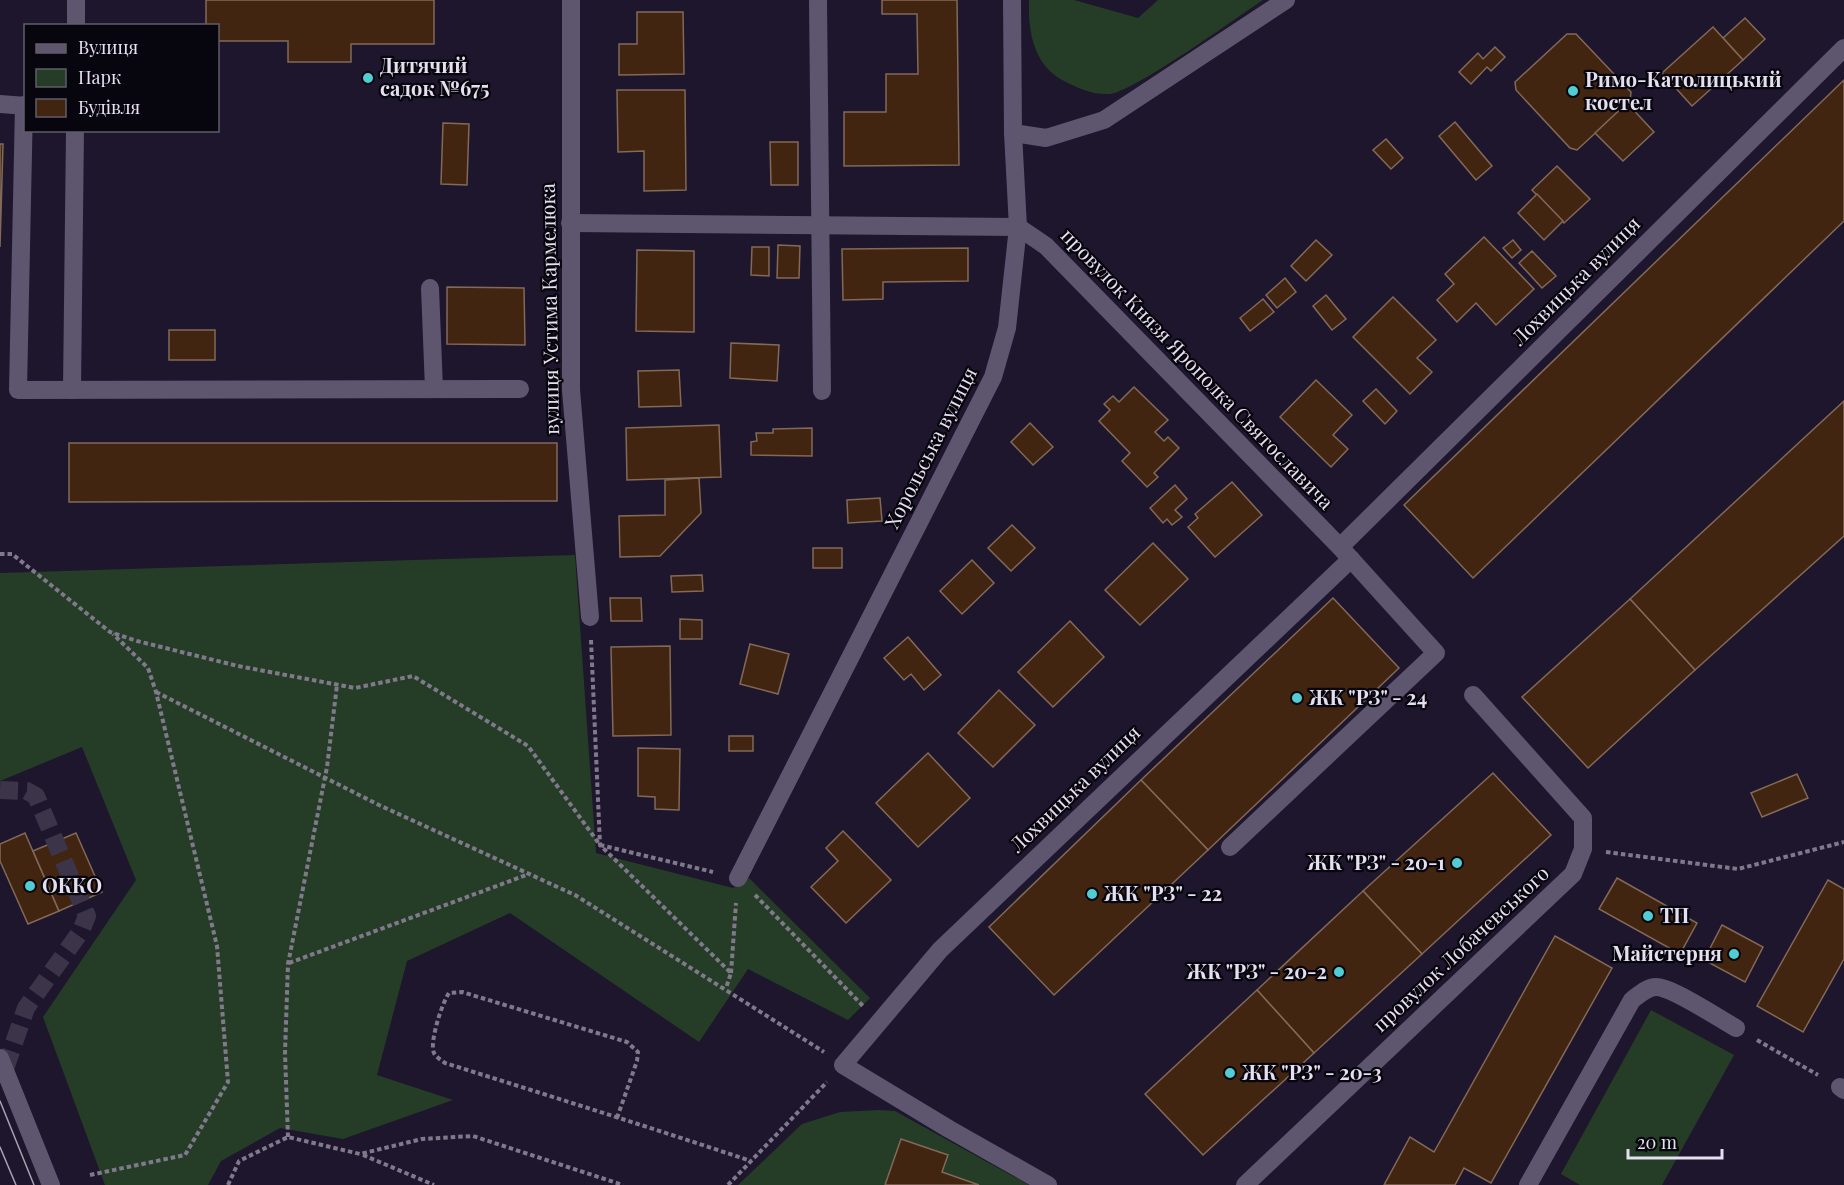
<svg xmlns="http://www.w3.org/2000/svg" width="1844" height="1185" viewBox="0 0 1844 1185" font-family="'Playfair Display',serif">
	<rect width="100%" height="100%" fill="#1e162c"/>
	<g fill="#253d27">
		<path d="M1029,0H1074L1138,18L1158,0H1263C1236,18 1135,91 1110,94C1091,95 1078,88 1062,80C1033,63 1028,31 1029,0Z"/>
		<polygon points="575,555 596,853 733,888 749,878 870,998 848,1020 748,969 699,1042 510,913 407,961 377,1075 453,1100 343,1139 280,1128 221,1161 208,1185 105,1185 43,1017 136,880 82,747 0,781 0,573"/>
		<polygon points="1651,1010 1734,1055 1662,1185 1580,1185 1561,1174"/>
		<polygon points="879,1110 895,1111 1029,1185 738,1185 802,1124 840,1112"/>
	</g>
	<g fill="#412510" stroke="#826958" stroke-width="1.5">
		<polygon points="206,0 434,0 434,44 351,44 351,62 288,62 288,41 218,41 218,26 206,26"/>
		<polygon points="882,0 957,0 959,165 844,166 844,112 886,112 886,74 918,74 917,14 882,14"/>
		<polygon points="637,12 683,12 684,74 619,75 619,44 637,44"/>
		<polygon points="1745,18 1765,39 1743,60 1723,38"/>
		<polygon points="1713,27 1743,60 1692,106 1662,73"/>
		<polygon points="1567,34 1576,34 1631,92 1630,101 1577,150 1570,148 1516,90 1515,82"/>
		<polygon points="1495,47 1505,57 1491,71 1487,67 1471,84 1459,72 1478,53 1483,59"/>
		<polygon points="1844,80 1844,221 1473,578 1404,505"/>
		<polygon points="617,90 685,90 686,190 644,191 644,151 618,152"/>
		<polygon points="1627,103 1654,132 1623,161 1595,133"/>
		<polygon points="1455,122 1492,166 1476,180 1439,136"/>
		<polygon points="443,123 469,124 467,185 441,184"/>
		<polygon points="1386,139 1403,158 1391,169 1373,150"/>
		<polygon points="770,142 798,142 798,185 771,185"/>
		<polygon points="0,144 3,144 0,247"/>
		<polygon points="1557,166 1590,199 1564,223 1532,190"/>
		<polygon points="1537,194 1563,221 1544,240 1518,213"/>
		<polygon points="1484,237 1534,289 1496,325 1476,303 1457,322 1437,300 1454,284 1445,274"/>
		<polygon points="1316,240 1332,255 1306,281 1291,266"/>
		<polygon points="1513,240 1521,250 1512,258 1503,248"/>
		<polygon points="778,245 800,246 799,278 777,278"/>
		<polygon points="752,247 769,247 769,276 751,275"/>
		<polygon points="968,248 968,281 883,282 883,299 843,300 842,249"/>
		<polygon points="637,250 694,251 694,332 636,331"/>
		<polygon points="1532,251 1556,276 1542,288 1519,263"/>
		<polygon points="1285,278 1296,292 1277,308 1266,295"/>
		<polygon points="447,287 524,288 525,345 447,344"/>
		<polygon points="1326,295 1346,319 1332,330 1313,306"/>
		<polygon points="1393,297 1436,340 1417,358 1432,372 1410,394 1353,337"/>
		<polygon points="1263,299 1274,312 1250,331 1240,318"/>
		<rect x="169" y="330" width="46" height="30"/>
		<polygon points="731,343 779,345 777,381 730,378"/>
		<polygon points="679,370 681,406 639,407 638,371"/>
		<polygon points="1316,380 1352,415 1333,435 1348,449 1331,467 1280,417"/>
		<polygon points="1134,387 1168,420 1155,432 1164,441 1168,437 1179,448 1154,473 1158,477 1147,487 1122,461 1130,453 1099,421 1110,410 1104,404 1113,396 1119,402"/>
		<polygon points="1376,389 1397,411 1385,424 1363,401"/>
		<polygon points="1844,401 1844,536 1695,670 1630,599"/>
		<polygon points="1030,423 1053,447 1033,465 1011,442"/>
		<polygon points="719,425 721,477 627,480 626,428"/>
		<polygon points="812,428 812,456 751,455 751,442 757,441 756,433 773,433 773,429"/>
		<polygon points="69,443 557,443 557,501 69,502"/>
		<polygon points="699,478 701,513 660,556 620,557 619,516 665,515 665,480"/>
		<polygon points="1232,482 1262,515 1215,557 1188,527 1198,518 1195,514"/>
		<polygon points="1175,485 1187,499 1175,510 1182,517 1172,525 1167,519 1163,523 1150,508"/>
		<polygon points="880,498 882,521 848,523 847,500"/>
		<polygon points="1012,525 1035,548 1011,571 988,548"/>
		<polygon points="1153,543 1188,579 1140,625 1105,590"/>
		<rect x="813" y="548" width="29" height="20"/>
		<polygon points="972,560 994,583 962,614 940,591"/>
		<polygon points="702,575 703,591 672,592 671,576"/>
		<polygon points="610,598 641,598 642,621 611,621"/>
		<polygon points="1333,598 1399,668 1208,850 1141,780"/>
		<polygon points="1630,599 1695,670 1588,768 1522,697"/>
		<polygon points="680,619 702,620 702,639 680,639"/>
		<polygon points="1070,621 1104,657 1053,707 1018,672"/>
		<polygon points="908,637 941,675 924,690 911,674 904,680 884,658"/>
		<polygon points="750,644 789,654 778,694 740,684"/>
		<polygon points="670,646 671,735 613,736 611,647"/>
		<polygon points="999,690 1035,725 993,767 958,733"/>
		<rect x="729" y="736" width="24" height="15"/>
		<polygon points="638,748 680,749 679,810 655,809 655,797 638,796"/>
		<polygon points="928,753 970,798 918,847 876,803"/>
		<polygon points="1493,773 1551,835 1422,954 1363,891"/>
		<polygon points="1797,774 1808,798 1762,817 1751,793"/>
		<polygon points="1141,780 1208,850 1054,995 989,927"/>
		<polygon points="843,831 891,880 846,923 811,887 838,861 826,848"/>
		<polygon points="25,833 59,911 28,924 0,861 0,844"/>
		<polygon points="76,833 102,892 59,911 33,851"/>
		<polygon points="1617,878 1697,923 1680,954 1599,909"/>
		<polygon points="1828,880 1844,889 1844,959 1803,1032 1757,1006"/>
		<polygon points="1363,891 1422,954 1314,1053 1257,990"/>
		<polygon points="1722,925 1763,947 1745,982 1704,960"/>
		<polygon points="1555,936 1612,968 1491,1183 1464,1168 1455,1185 1384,1185 1410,1137 1434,1152"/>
		<polygon points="1257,990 1314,1053 1203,1155 1145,1094"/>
		<polygon points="901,1139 948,1155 942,1172 979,1185 885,1185"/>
	</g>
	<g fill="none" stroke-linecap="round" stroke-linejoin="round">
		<polyline stroke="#3c3449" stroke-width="18" stroke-dasharray="18 9" stroke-linecap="butt" points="0,790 27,791 36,796 87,916 81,931 26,1008 5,1069"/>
		<g stroke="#80798c" stroke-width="4" stroke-dasharray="4.5 3" stroke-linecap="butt">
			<polyline points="0,554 12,554 110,632 137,641 238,666 355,688 413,676 528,746 600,845 713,872"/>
			<polyline points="591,640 600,845 731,973 726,988"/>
			<polyline points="156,692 379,805 575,895 824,1052"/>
			<polyline points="1606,852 1738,869 1844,842"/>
			<polyline points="755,895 863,1006"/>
			<polyline points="289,963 529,874"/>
			<polyline points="731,973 736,903"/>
			<polyline points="1757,1040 1818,1075"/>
			<path d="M617,1118L637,1061L638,1052L627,1042L462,992L449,993C442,1003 429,1043 434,1053C436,1057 441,1060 445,1063C547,1095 649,1127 751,1161"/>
			<polyline points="288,1137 285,1053 288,964 327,767 337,685"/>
			<polyline points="363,1155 434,1185"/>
			<polyline points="90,1175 185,1155 228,1082 217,946 156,692 148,668 113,634"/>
			<polyline points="228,1185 239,1161 288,1137 360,1154 422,1139 473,1136 623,1185"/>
			<polyline points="728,1185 827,1082"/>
		</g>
		<g stroke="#5e556f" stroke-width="18">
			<polyline points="571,0 571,390 590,617"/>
			<polyline points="818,0 822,391"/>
			<polyline points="76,26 76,0"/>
			<polyline points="0,104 26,106"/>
			<polyline points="24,105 18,390 520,389"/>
			<polyline points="1013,133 1046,138 1104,120 1286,0"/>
			<polyline points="570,223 1018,227 1046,246 1340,547 1436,653 1230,847"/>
			<polyline points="430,288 434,389"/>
			<polyline points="72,390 75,130"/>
			<polyline points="1340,547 1844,48"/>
			<polyline points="738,878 993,377 1007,328 1018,227 1013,133 1012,0"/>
			<polyline points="0,1058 51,1185"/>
			<polyline points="1840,1087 1844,1090"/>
			<polyline points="1048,1185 949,1129 843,1065 940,950 1351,559"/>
			<polyline points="1245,1185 1573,874 1583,849 1583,818 1473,695"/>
			<path d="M1528,1185L1632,1000C1639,995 1647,987 1656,987C1672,987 1720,1019 1736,1028"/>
		</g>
		<g stroke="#a8a2b3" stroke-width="1.5">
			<polyline points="0,1101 34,1185"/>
			<polyline points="0,1147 16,1185"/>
		</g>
	</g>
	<g fill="#51ccd2" stroke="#07050d" stroke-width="2">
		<circle cx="368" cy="78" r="6"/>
		<circle cx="1573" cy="91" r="6"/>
		<circle cx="1297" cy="698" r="6"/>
		<circle cx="1457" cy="863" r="6"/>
		<circle cx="30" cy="886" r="6"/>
		<circle cx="1092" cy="894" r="6"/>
		<circle cx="1648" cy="916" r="6"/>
		<circle cx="1734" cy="954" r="6"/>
		<circle cx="1339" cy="972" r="6"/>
		<circle cx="1230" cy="1073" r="6"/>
	</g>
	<g text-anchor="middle" stroke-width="4.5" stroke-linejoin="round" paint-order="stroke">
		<g font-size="20" font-weight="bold" fill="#e5e0ef" stroke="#07050d" text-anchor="start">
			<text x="380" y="73">Дитячий<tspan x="380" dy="23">садок №675</tspan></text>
			<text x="1585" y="87">Римо-Католицький<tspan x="1585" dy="23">костел</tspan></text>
			<text x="1309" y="705">ЖК "РЗ" - 24</text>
			<text x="1445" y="870" text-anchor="end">ЖК "РЗ" - 20-1</text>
			<text x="42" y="893">ОККО</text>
			<text x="1104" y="901">ЖК "РЗ" - 22</text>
			<text x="1660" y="923">ТП</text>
			<text x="1722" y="961" text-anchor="end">Майстерня</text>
			<text x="1327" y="979" text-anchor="end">ЖК "РЗ" - 20-2</text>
			<text x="1242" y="1080">ЖК "РЗ" - 20-3</text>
		</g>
		<g font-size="20" fill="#e5e0ef" stroke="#07050d">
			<text transform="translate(1576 281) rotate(-45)" y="7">Лохвицька вулиця</text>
			<text transform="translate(550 309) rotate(-91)" y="7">вулиця Устима Кармелюка</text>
			<text transform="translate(1197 369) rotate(46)" y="7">провулок Князя Ярополка Святославича</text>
			<text transform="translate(931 448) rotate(-63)" y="7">Хорольська вулиця</text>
			<text transform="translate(1075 789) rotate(-44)" y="7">Лохвицька вулиця</text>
			<text transform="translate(1461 949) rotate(-43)" y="7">провулок Лобачевського</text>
		</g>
	</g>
	<rect x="24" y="24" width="195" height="108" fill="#07050d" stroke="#605d67" stroke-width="1.5"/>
	<rect x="36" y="44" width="30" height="9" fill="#5e556f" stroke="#605d67" stroke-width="1.5"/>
	<text x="78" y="54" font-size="18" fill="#e5e0ef">Вулиця</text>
	<rect x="36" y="69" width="30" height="18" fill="#253d27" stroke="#605d67" stroke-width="1.5"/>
	<text x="78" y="84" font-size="18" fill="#e5e0ef">Парк</text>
	<rect x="36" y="99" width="30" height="18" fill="#412510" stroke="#605d67" stroke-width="1.5"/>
	<text x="78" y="114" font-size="18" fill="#e5e0ef">Будівля</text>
	<path d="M1628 1149v9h94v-9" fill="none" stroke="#e5e0ef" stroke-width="3"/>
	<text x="1637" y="1149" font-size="18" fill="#e5e0ef" stroke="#07050d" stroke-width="4.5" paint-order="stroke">20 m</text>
</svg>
